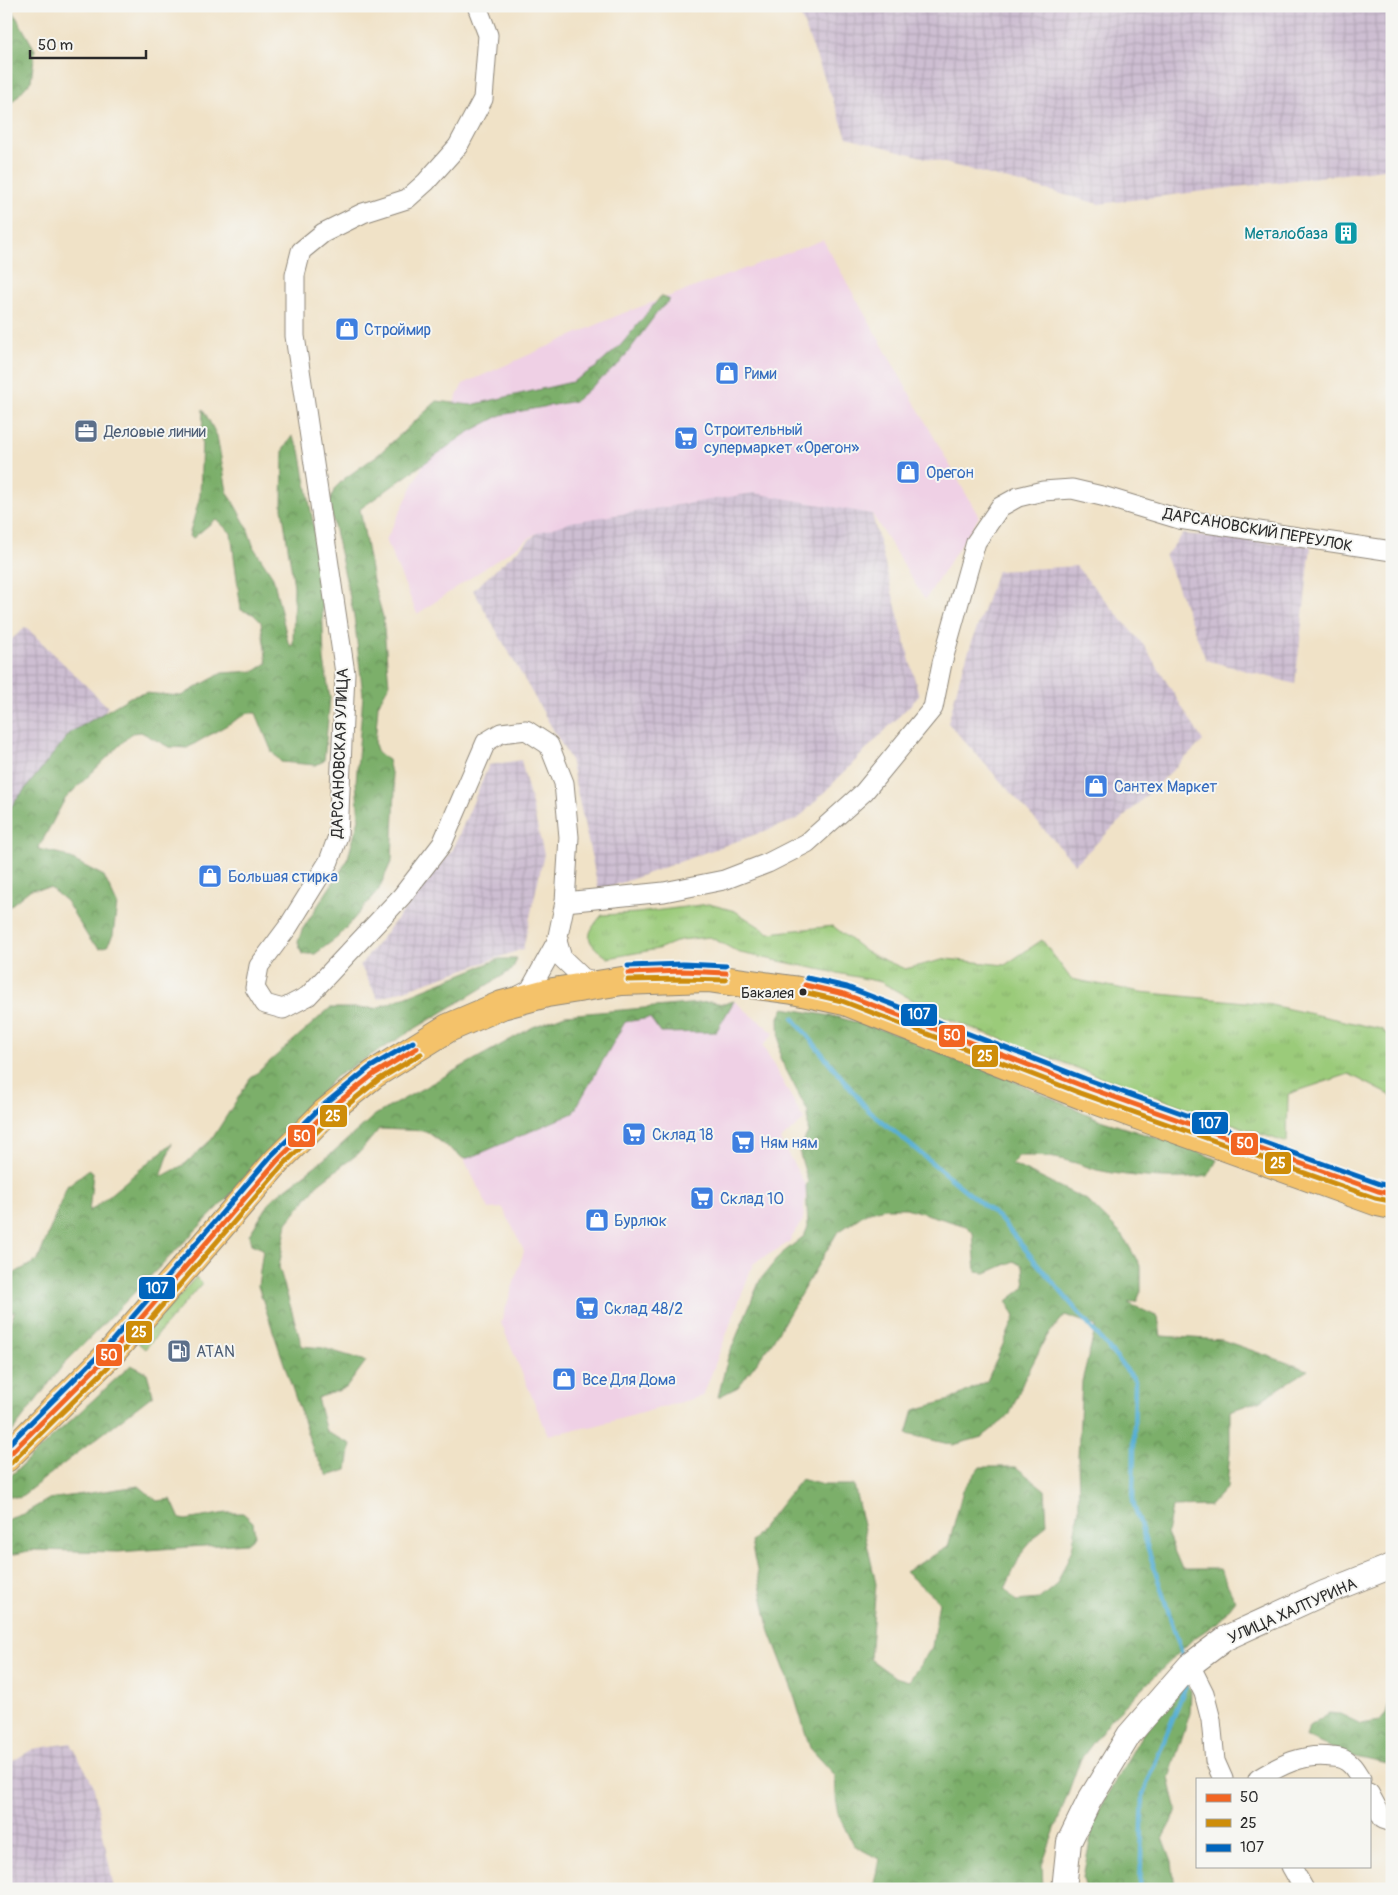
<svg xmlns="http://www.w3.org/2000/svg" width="1398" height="1895" viewBox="0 0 1398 1895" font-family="Pangolin,sans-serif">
	<defs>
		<pattern id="industrial-grid" width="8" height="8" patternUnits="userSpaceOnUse" patternTransform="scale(1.25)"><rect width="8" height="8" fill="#cdbed2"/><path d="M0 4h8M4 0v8" fill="none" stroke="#b0a3b4"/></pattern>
		<pattern id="grass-tufts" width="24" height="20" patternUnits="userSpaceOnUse" patternTransform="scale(1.25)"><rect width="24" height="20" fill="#9bcb7a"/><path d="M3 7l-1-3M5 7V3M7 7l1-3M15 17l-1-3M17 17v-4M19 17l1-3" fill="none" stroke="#86ae6a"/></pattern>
		<pattern id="forest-crowns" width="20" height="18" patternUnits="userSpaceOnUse" patternTransform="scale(1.25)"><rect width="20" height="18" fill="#7caf6a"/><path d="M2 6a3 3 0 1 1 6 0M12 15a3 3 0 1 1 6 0" fill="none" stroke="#668f57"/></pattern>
	</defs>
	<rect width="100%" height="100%" fill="#f6f6f2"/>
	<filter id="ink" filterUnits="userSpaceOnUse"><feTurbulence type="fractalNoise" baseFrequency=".02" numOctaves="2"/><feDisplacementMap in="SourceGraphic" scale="10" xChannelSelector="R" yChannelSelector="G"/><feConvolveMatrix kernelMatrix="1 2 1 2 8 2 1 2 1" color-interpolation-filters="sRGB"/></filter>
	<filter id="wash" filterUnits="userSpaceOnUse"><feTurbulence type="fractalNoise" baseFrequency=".0096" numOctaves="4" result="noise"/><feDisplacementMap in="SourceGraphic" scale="20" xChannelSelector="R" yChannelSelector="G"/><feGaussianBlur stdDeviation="1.12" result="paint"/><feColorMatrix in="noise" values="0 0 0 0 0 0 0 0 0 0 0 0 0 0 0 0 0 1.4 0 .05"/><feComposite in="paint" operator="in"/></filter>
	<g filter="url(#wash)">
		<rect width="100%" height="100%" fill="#f0e2c7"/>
		<g fill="#efd0e5">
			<polygon points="823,240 979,517 925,600 872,514 537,533 417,614 386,540 463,384 621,314"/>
			<polygon points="734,1001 774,1033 763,1046 804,1120 780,1140 806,1186 803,1220 788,1243 753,1264 703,1396 594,1426 548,1435 501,1323 524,1251 503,1208 489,1209 464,1159 474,1156 573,1113 625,1022 650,1018 715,1032"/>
		</g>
		<g fill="url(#industrial-grid)">
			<polygon points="797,6 1392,6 1392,168 1099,204 847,137"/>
			<polygon points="754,493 872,514 919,696 798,819 599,891 570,759 473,590 537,533 571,522"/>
			<polygon points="1183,534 1311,546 1295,684 1206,660 1165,556"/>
			<polygon points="1076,566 1145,647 1203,741 1075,864 948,723 961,673 997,571"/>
			<polygon points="26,627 108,707 6,827 6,644"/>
			<polygon points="521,760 544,854 523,949 378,999 360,965 453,849 489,765"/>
			<polygon points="71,1743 93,1784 114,1889 6,1889 6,1765 33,1749"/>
		</g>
		<g fill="url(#grass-tufts)" stroke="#637b52">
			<path d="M709,904L735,911L769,933L833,926L866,952L905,969L946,959L1005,965L1042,940L1071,979L1140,992L1266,1004L1381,1029L1392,1038V1096L1349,1074L1288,1094L1287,1143L1122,1085L943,1017L881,982L740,953L710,937L680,940L658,949L608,958C586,942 583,937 602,915L637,913Z"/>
			<polygon points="196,1277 202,1283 145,1349 138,1343"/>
		</g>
		<g fill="url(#forest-crowns)" stroke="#546d4a">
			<polygon points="6,6 10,6 35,50 31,81 6,109"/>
			<polygon points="661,296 670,300 659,310 620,363 575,401 501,415 467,433 360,509 373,581 383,617 389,685 378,705 375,744 378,753 388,760 395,790 392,860 378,891 338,937 315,954 302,954 298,942 302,930 347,861 359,819 356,782 363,695 354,616 329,503 335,488 344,479 379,454 437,401 471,405 572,382 595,368 621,345"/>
			<polygon points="203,409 217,436 227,491 247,527 254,548 273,577 288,642 291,646 293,644 294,586 282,508 283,450 292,436 300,450 321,567 324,660 330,698 324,761 315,765 281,762 272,752 256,713 248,713 187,748 169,747 141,732 132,733 65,799 38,849 61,854 104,876 117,904 113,935 107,946 100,948 90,940 66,901 50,888 31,889 6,909 6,813 70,733 130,697 145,693 181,696 222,673 255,671 267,663 261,622 253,614 241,610 231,533 216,519 193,538 189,536 200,496"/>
			<polygon points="499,959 517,959 512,970 335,1077 262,1163 63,1365 6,1440 6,1331 15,1311 6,1315 6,1278 38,1260 67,1186 88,1170 93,1173 89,1212 172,1143 161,1177 185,1164 212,1139 250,1079 330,1008 377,1008"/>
			<polygon points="734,1001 716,1032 661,1033 650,1018 625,1022 573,1113 474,1156 464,1159 426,1131 379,1129 359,1153 318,1184 287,1223 279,1267 302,1346 323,1348 366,1361 346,1388 317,1398 326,1432 351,1444 347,1470 328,1476 314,1453 258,1286 263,1249 251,1244 249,1235 272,1199 332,1153 375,1115 533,1027 565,1015 711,1002 724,1004"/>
			<path d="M784,1008L837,1017L929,1043L1103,1121L1195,1150L1217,1160L1208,1176C1176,1181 1129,1177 1097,1170C1087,1167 1078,1163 1068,1161C1051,1156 1035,1156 1018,1156L1012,1164L1087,1200L1123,1236L1141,1267V1291L1137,1301L1128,1303L1158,1317L1161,1336L1222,1340L1308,1370L1261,1400L1230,1411V1451L1227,1487L1210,1506L1172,1507L1167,1534L1182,1569H1220L1235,1600L1218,1622L1193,1639L1111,1719L1080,1760L1042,1865L1043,1889H873L879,1859L853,1845L837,1812L835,1775L810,1748L792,1689L770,1632L751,1542L801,1479L823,1485H854L876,1584L870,1659L895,1677L909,1681L932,1647L939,1601L905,1572L948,1547L963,1490L980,1467H1016L1045,1490L1047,1523L1021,1554L1005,1589L1016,1601L1039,1599L1057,1584L1072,1549L1079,1508L1078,1456L1082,1381L1096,1326L1065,1315L1047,1336L1024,1380L1009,1416L982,1437L953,1445L907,1434L914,1410L950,1400L987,1381L1015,1317L1007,1301L1025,1287L1023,1266L1014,1261L986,1273L976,1272L973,1233L966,1226L906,1208H885L866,1213L837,1233L771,1344L738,1387L718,1397L728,1357L760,1280L780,1255L804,1236L808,1227L806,1186L808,1182L799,1151L808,1132V1112L780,1058L779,1017Z"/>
			<polygon points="131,1365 147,1373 153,1395 19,1498 6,1495 6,1480"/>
			<polygon points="139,1486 157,1501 171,1499 180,1519 186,1520 226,1513 243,1513 253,1522 255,1536 247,1543 118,1552 33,1550 6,1556 6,1520 23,1514 49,1499"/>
			<polygon points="1186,1685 1191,1690 1190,1713 1169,1778 1177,1811 1163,1837 1172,1861 1175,1889 1086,1889 1083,1877 1095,1816 1147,1726"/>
			<polygon points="1392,1695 1392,1765 1347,1755 1306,1737 1309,1726 1329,1713 1340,1714 1361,1724 1380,1721 1386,1714"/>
		</g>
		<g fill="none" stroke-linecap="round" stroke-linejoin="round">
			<g stroke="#56afd4" stroke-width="4.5">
				<polyline points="793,1018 868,1110 999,1218 1135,1380 1133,1502 1183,1657"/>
				<polyline points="1140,1889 1143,1794 1186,1685"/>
			</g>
		</g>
	</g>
	<g filter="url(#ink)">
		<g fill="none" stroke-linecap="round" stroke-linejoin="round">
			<g stroke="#8e8679" stroke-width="21">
				<g id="minor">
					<polyline points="477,6 488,35 483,99 458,146 426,182 407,199 363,213 323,233 301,251 295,275 295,336 345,673 338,836 329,861 288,927 259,966 255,988 265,1004 283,1009 308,996 402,896 442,844 486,742 501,733 526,730 549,745 564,783 569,837 565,902 557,941 530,990 515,998"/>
					<polyline points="565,902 664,892 724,880 768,863 807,843 864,792 933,708 942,663 976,542 1000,507 1018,497 1043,491 1072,489 1106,497 1179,519 1392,551"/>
					<polyline points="557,941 562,958 583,978 601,983"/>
					<polyline points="1190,1665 1204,1693 1211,1720 1215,1761 1223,1779"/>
					<path d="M1258,1779C1281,1765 1303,1753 1331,1757C1339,1757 1347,1760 1352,1766C1355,1769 1358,1775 1361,1779"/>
					<polyline points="1369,1793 1383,1819 1392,1822"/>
					<polyline points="1291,1866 1304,1889"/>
				</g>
			</g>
			<g stroke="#8e8679" stroke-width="26">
				<polyline id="tertiary" points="1064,1889 1069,1842 1089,1801 1129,1735 1190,1665 1226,1638 1324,1593 1392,1566"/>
			</g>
			<g stroke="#8e8679" stroke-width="30">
				<polyline id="trunk" points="6,1458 111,1353 277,1161 325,1113 374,1074 448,1028 502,1005 547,993 622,981 708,978 793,990 845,1001 1087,1097 1378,1202 1392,1205"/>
			</g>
			<use href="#minor" stroke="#fff" stroke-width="19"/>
			<use href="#tertiary" stroke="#fff" stroke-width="24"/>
			<use href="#trunk" stroke="#f4c26a" stroke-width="28"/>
			<g stroke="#f6f6f2" stroke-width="9">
				<g id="bus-1">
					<polyline points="628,973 683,971 726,973"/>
					<polyline points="805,985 844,994 1083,1086 1378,1191 1392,1194"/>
					<polyline points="6,1458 111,1353 277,1161 325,1113 374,1074 417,1048"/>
				</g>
			</g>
			<g stroke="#f6f6f2" stroke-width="9">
				<g id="bus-2">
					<polyline points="628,980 683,979 726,980"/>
					<polyline points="803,992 842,1001 1080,1093 1375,1198 1390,1201"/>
					<polyline points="11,1463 117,1358 282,1166 330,1119 378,1080 421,1054"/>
				</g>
			</g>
			<g stroke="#f6f6f2" stroke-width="9">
				<g id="bus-3">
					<polyline points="628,966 683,964 726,966"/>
					<polyline points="807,978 847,987 1086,1079 1380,1184 1392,1186"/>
					<polyline points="6,1447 106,1348 271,1156 320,1108 369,1068 413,1042"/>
				</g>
			</g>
			<use href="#bus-1" stroke="#f26522" stroke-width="5"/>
			<use href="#bus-2" stroke="#ce8d09" stroke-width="5"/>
			<use href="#bus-3" stroke="#0065bd" stroke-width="5"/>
		</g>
	</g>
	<defs>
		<g id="building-square" transform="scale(1.25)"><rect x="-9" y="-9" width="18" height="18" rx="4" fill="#0f9aa8" stroke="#f6f6f2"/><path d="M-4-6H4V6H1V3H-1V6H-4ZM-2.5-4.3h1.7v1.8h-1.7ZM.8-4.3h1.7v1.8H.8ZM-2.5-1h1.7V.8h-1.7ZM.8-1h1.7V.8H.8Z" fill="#fff"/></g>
		<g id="shop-square" transform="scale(1.25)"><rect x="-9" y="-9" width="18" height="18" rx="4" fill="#3f7fe0" stroke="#f6f6f2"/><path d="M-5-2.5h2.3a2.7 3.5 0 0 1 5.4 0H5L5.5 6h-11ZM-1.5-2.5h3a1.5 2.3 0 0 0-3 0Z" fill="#fff"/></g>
		<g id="office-square" transform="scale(1.25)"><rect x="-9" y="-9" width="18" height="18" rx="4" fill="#5c6f8a" stroke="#f6f6f2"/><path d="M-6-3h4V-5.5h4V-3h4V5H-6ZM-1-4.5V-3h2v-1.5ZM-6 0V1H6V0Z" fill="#fff"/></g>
		<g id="supermarket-square" transform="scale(1.25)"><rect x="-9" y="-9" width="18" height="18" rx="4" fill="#3f7fe0" stroke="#f6f6f2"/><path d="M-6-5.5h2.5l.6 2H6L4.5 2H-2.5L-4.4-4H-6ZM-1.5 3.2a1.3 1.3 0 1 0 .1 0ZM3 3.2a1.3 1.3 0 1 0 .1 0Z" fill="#fff"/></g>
		<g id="fuel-square" transform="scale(1.25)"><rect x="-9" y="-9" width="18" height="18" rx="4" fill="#5c6f8a" stroke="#f6f6f2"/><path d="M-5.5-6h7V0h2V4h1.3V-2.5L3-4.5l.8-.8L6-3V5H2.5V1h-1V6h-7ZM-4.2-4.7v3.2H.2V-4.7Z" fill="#fff"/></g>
	</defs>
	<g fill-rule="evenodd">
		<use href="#building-square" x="1346" y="233"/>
		<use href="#shop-square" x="347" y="329"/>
		<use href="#shop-square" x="727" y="373"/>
		<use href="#office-square" x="86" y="431"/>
		<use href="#supermarket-square" x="686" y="438"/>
		<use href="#shop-square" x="908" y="472"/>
		<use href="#shop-square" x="1096" y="786"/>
		<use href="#shop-square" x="210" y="876"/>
		<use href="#supermarket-square" x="634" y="1134"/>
		<use href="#supermarket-square" x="743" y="1142"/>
		<use href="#supermarket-square" x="702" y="1198"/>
		<use href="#shop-square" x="597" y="1220"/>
		<use href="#supermarket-square" x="587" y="1308"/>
		<use href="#fuel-square" x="179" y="1351"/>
		<use href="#shop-square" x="564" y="1379"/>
	</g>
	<circle fill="#2b2b2b" stroke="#f6f6f2" stroke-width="2" cx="803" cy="992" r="4.5"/>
	<g text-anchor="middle" stroke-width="4" stroke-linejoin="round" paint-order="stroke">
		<g font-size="15" fill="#2b2b2b" stroke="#f6f6f2" text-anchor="end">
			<text x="794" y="998">Бакалея</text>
		</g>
		<g font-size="16" fill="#0d838f" stroke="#f6f6f2" text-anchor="end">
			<text x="1328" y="239">Металобаза</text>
		</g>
		<g font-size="16" fill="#366cbe" stroke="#f6f6f2" text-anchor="start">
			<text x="364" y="335">Строймир</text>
			<text x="744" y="379">Рими</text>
			<text x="704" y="435">Строительный<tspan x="704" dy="18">супермаркет «Орегон»</tspan></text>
			<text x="926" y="478">Орегон</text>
			<text x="1114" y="792">Сантех Маркет</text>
			<text x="228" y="882">Большая стирка</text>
			<text x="652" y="1140">Склад 18</text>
			<text x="760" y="1148">Ням ням</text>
			<text x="720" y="1204">Склад 10</text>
			<text x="614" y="1226">Бурлюк</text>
			<text x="604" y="1314">Склад 48/2</text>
			<text x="582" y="1385">Все Для Дома</text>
		</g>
		<g font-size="16" fill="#4e5e75" stroke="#f6f6f2" text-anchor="start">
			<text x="104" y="437">Деловые линии</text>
			<text x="196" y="1357">ATAN</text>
		</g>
		<g font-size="16" fill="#2b2b2b" stroke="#f6f6f2">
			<text transform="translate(1258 529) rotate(10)" y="6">ДАРСАНОВСКИЙ ПЕРЕУЛОК</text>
			<text transform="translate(339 753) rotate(-88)" y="6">ДАРСАНОВСКАЯ УЛИЦА</text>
			<text transform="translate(1292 1610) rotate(-24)" y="6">УЛИЦА ХАЛТУРИНА</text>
		</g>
	</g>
	<g stroke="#f6f6f2" stroke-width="2">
		<rect x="900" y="1003" width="38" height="24" rx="5" fill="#0065bd"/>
		<rect x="938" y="1024" width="28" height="24" rx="5" fill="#f26522"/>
		<rect x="971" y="1044" width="28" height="24" rx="5" fill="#ce8d09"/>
		<rect x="319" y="1104" width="29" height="24" rx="5" fill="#ce8d09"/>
		<rect x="1191" y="1111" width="38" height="24" rx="5" fill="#0065bd"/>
		<rect x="287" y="1124" width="29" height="24" rx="5" fill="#f26522"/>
		<rect x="1230" y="1132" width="29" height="24" rx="5" fill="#f26522"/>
		<rect x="1264" y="1151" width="28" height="24" rx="5" fill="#ce8d09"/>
		<rect x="138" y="1276" width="38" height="24" rx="5" fill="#0065bd"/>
		<rect x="125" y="1320" width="28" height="24" rx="5" fill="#ce8d09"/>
		<rect x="95" y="1343" width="28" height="24" rx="5" fill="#f26522"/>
	</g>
	<g font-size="14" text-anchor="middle" font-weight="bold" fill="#fff">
		<text x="919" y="1019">107</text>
		<text x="952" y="1040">50</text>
		<text x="985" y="1061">25</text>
		<text x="333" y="1121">25</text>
		<text x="1210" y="1128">107</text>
		<text x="302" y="1141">50</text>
		<text x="1245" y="1148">50</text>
		<text x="1278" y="1168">25</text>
		<text x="157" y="1293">107</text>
		<text x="139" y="1337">25</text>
		<text x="109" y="1360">50</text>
	</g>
	<rect width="1398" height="1895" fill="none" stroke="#f6f6f2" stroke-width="25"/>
	<rect x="1196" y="1778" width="175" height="90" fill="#f6f6f2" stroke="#a5a5a2"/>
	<rect x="1206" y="1794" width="25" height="8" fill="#f26522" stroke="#a5a5a2"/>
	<text x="1240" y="1802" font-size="15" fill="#2b2b2b">50</text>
	<rect x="1206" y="1819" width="25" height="8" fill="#ce8d09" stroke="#a5a5a2"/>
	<text x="1240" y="1828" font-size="15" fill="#2b2b2b">25</text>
	<rect x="1206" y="1844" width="25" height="8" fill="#0065bd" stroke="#a5a5a2"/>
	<text x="1240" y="1852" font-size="15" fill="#2b2b2b">107</text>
	<path d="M30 50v8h116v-8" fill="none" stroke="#2b2b2b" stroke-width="2.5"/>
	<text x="38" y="50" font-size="15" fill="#2b2b2b" stroke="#f6f6f2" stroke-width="4" paint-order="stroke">50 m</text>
</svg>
